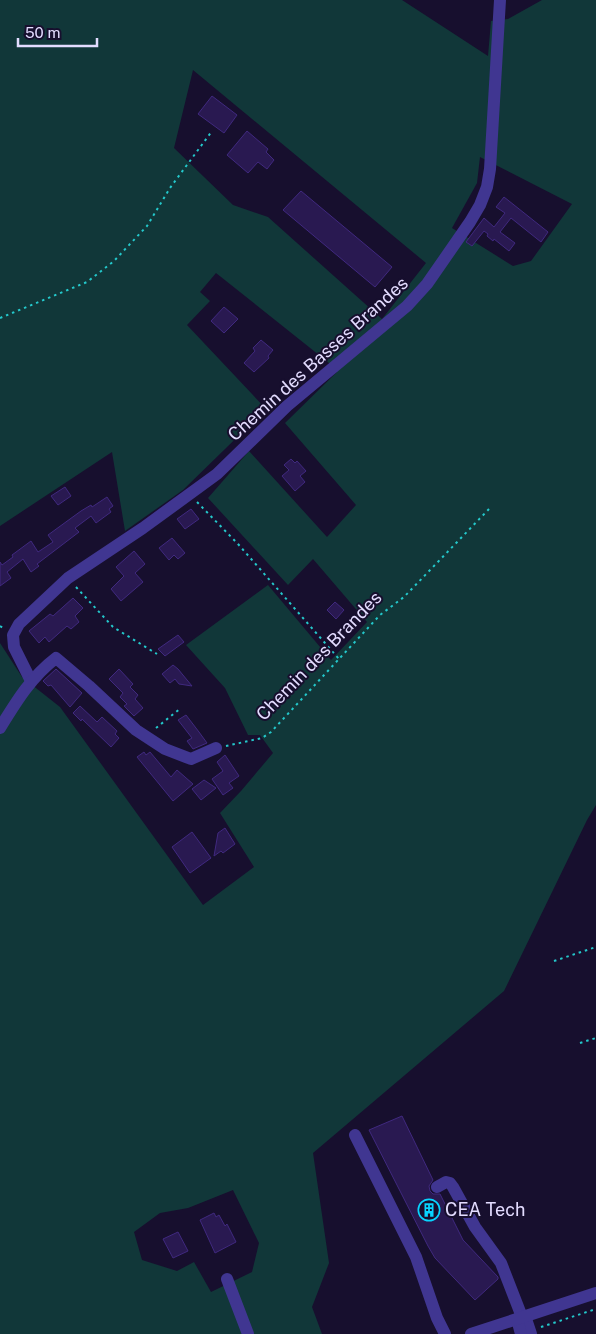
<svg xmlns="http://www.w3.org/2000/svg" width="596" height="1334" viewBox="0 0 596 1334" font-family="'Public Sans',sans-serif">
	<rect width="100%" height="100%" fill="#170f2e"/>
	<path fill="#113739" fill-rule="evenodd" d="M0,0H402L488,56L491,21L508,19L542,0H596V805L587,820L504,991L313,1153L329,1263L312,1307L322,1334H0V643L22,677L60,707L203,905L254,867L220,813L241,791L273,753L260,735H248L225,688L186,645L268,585L331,660L367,622L313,559L288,585L208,498L249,451L327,537L356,505L285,423L337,372L329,363L216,273L200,292L210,301L187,325L266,409L183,490L125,531L112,452L0,526ZM193,70L426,263L382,319L268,217L233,205L174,148ZM480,157L572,204L531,261L513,266L452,228L477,183ZM233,1190L259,1243L252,1272L211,1292L194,1262L177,1271L142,1260L134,1232L160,1213L188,1208Z"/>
	<g fill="#291951" stroke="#40297f">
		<polygon points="212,96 237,115 224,133 198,114"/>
		<polygon points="247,131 268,149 266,152 274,160 267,169 258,162 248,173 227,155"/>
		<polygon points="301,191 392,267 375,287 283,210"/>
		<polygon points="504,197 548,232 541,242 511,218 500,232 515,243 509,251 494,239 493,241 487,236 488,234 484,231 472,246 466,242 484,218 494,227 505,213 496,207"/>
		<polygon points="224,307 238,319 224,333 211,321"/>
		<polygon points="261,340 273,350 268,356 269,358 254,372 244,363 255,351 253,348"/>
		<polygon points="291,459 295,463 297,461 306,471 300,476 305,482 295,491 282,476 289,470 284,465"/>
		<polygon points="65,487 71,496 58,505 51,496"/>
		<polygon points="107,497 113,506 109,509 111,512 96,523 91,516 75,528 79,532 37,564 39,566 31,572 23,559 7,572 11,578 0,586 0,562 2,565 13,557 12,555 31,541 38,552 53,542 48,535 81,511 91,505 92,507"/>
		<polygon points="191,509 199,519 185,529 177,519"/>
		<polygon points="172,538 185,553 178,559 174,555 169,560 159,548"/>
		<polygon points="134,551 145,564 135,573 143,582 121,601 111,589 124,576 116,567"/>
		<polygon points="73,598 83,608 75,616 79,622 71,629 67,626 49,642 45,637 39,643 29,631 50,614 53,616"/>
		<polygon points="335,602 344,610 336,619 327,610"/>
		<polygon points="178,635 184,642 165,656 158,649"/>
		<polygon points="173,665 178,669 192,686 179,684 175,679 170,683 162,674"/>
		<polygon points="56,669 82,693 70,707 51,685 48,686 43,681"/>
		<polygon points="119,669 133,684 130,687 138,695 135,699 143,708 134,716 124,706 127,704 120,697 123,693 109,679"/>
		<polygon points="80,706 97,722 102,717 117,731 115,734 119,738 111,747 82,719 81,721 73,713"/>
		<polygon points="186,715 199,732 207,743 193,749 187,741 192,738 178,720"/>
		<polygon points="144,752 146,755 150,752 171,777 177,770 193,784 173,801 137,757"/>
		<polygon points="225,755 239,776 229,783 233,788 223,795 212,779 223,771 217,762"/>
		<polygon points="204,780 216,788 201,800 192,789"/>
		<polygon points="225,828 235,844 223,853 221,851 214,856 218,833"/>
		<polygon points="192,832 211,858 190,873 172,847"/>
		<polygon points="402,1116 433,1180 429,1186 430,1191 433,1194 440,1194 463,1240 498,1277 498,1279 475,1300 435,1258 428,1246 369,1130"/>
		<polygon points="214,1213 216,1217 219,1215 225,1226 227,1224 236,1242 215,1253 200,1220"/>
		<polygon points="178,1232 188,1251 173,1258 163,1239"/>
	</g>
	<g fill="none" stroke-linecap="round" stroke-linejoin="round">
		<g stroke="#24c8cb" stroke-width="2" stroke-dasharray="2.5 4" stroke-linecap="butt">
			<polyline points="0,318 87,282 114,261 147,226 170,188 212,131"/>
			<polyline points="197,502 238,544 339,659"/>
			<polyline points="76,587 113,627 157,654"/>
			<polyline points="0,626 5,629"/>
			<polyline points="156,728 181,708"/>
			<polyline points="226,746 262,738 271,732 380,615 404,597 489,509"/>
			<polyline points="554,961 596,947"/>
			<polyline points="580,1043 596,1038"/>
			<polyline points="541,1327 596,1309"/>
		</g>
		<g stroke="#403691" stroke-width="12">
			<polyline points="31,681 14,647 13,635 19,624 68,578 143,528 217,474 287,406 407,306 427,284 470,222 480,205 487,187 490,169 500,0"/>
			<path d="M0,728C16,702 31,677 56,658L89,686L136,730L165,749L191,759L216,748"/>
			<polyline points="355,1135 416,1257 437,1318 445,1334"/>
			<polyline points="437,1187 446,1182 450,1183 453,1187 475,1227 501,1263 522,1317"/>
			<polyline points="227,1279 248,1334"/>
			<polyline points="525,1316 531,1334"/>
			<polyline points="517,1319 521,1334"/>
			<polyline points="471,1334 596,1293"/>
		</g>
	</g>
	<defs>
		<g id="building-ring" transform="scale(1.125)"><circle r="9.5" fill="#170f2e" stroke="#08d4ff" stroke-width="1.5"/><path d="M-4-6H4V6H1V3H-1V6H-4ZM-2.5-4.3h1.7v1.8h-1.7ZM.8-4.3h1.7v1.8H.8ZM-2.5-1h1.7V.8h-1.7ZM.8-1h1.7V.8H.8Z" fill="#08d4ff"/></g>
	</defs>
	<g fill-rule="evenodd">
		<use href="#building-ring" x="429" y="1210"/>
	</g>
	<g text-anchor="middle" stroke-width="4" stroke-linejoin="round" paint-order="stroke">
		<g font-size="18" fill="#e3dcff" stroke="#170f2e">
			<text transform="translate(318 359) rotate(-42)" y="6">Chemin des Basses Brandes</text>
			<text transform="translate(319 656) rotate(-46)" y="6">Chemin des Brandes</text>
		</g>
		<g font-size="18" fill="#e3dcff" stroke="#170f2e" text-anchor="start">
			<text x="445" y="1216">CEA Tech</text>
		</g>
	</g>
	<path d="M18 38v8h79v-8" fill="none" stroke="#e3dcff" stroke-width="2.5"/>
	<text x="25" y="38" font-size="15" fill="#e3dcff" stroke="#170f2e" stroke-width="4" paint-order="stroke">50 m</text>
</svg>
